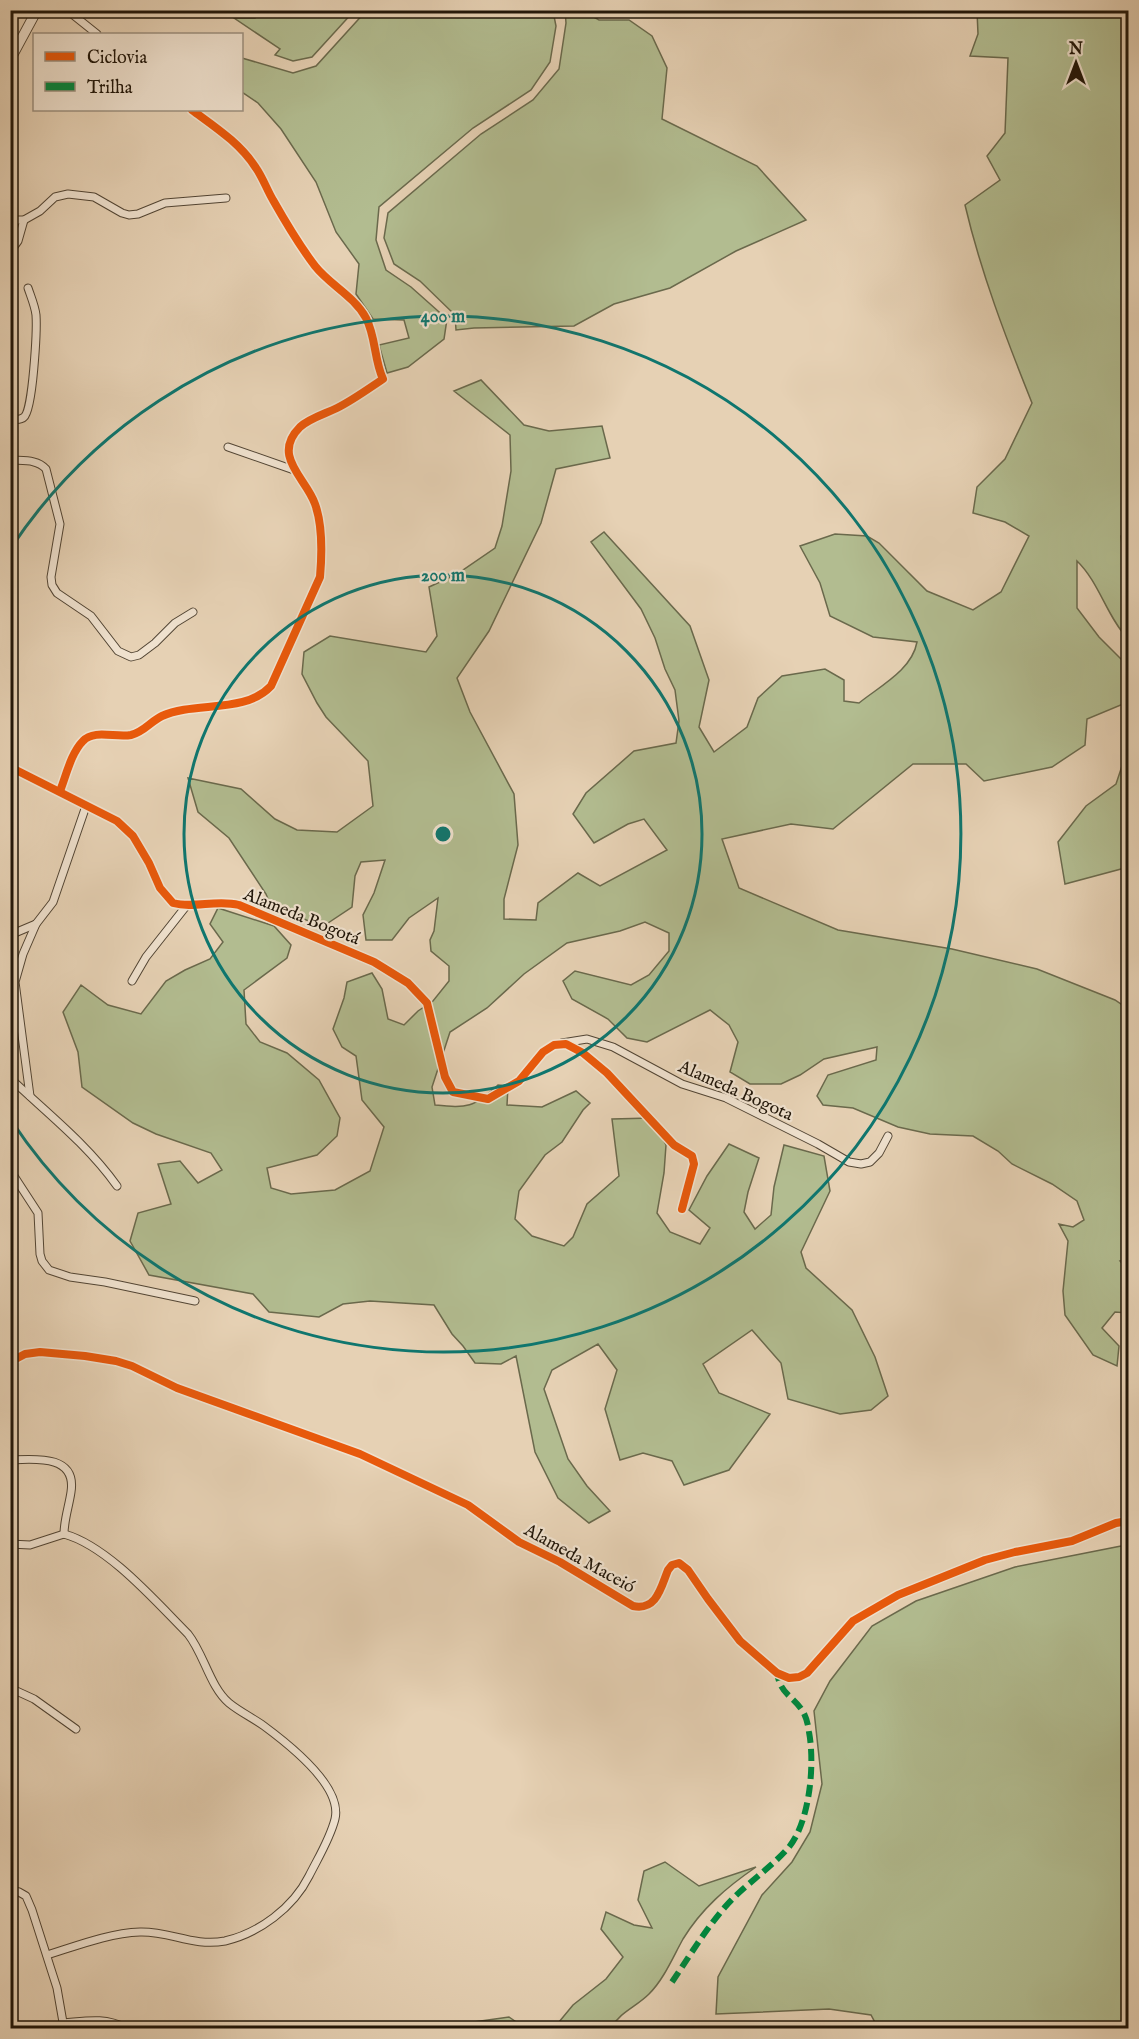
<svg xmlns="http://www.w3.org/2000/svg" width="1139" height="2039" viewBox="0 0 1139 2039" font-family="'IM FELL English',serif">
	<rect width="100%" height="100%" fill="#e6d1b4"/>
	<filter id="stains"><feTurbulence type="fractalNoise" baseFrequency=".00333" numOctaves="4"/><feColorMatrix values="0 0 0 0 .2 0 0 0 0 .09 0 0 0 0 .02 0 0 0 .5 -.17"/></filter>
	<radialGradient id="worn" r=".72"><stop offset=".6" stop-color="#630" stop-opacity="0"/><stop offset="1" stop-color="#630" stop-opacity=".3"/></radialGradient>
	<g fill="#b2bc90" stroke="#6a694c" stroke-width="1.5">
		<polygon points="565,10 583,11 599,20 629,20 652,36 667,68 662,119 757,166 806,220 736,251 670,288 614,304 574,326 474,328 456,330 455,315 420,281 394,264 384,238 388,213 481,134 533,100 559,69 566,23"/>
		<polygon points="264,11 264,10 354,11 312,57 293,61 275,55 280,49 234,18 255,18"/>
		<polygon points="366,11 553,11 556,26 550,62 531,90 473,128 379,207 376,240 386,270 411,287 447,319 444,339 408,367 387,373 379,345 409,338 404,320 373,319 356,294 359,264 336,232 316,182 281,129 258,103 242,92 242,58 293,73 316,66"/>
		<path d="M977,11H1128V533L1121,536L1124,564L1128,569V639C1107,617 1099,582 1077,561V608L1099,637L1128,666V702L1087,719L1085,745L1052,767L984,781L966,764H913L833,829L791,824L722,839L739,888L838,930L952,949L1037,969L1115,1000L1128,1009V1259L1120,1261L1124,1266L1128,1268V1313L1115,1312L1102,1328L1119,1346L1117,1366L1093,1355L1065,1315L1063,1291L1068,1241L1059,1224L1073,1227L1084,1220L1077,1201L1052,1184L1012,1164L998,1151L973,1136L930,1134L898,1127L853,1108L823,1105L817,1096L828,1075L876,1060L877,1047L824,1059L800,1075L781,1084H750L730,1072L738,1042L729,1025L710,1010L647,1042L627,1038L608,1019L572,999L563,981L575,971L631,985L649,975L669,951V933L645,922L620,931L567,943L524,974L487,1008L450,1032L432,1087L435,1105C467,1108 474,1108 498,1085L508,1086L507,1105L542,1107L576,1091L590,1103L583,1110L562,1142L545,1155L519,1191L515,1219L532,1236L564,1246L573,1237L587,1204L619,1176L612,1119L652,1118L666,1145L664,1173L657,1213L670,1232L700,1244L710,1228L689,1210L707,1176L729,1144L759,1158L748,1192L744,1212L755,1229L771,1215L774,1187L784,1145L824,1156L830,1191L801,1252L806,1268L852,1310L875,1357L888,1396L871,1410L840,1414L788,1399L781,1363L752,1330L703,1364L719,1393L770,1414L729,1470L684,1485L672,1461L643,1453L620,1460L605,1409L617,1370L598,1344L552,1370L544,1389L568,1459L587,1486L610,1511L589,1523L558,1498L535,1452L516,1356L501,1364L475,1363L463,1346L452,1334L434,1305L370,1301L343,1304L319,1317L269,1312L253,1294L149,1275L130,1241L138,1213L171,1204L158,1164L180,1161L198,1183L222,1170L211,1153L156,1134L133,1123L82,1087L78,1052L63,1012L81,985L108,1005L141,1014L166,981L185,970L210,959L223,942L210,924L218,908L274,926L291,945L287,958L244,990L246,1024L260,1042L287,1053L319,1080L340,1118L337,1136L317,1155L267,1168L271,1188L291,1194L335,1190L370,1171L384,1127L362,1100L356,1056L342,1047L333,1029L344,998L347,982L372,973L382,989L388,1019L404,1025L418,1011L433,1001L449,981V966L431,951L430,940L434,931L438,898L409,918L392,940H366L363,915L374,893L385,860L361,862L355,876L352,907L322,927L270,904L266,894L229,838L198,812L188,778L241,789L275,819L297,830L337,832L373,806L368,761L326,717L317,703L302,674L304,652L330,636L426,652L437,636L429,587L457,574L495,548L502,526L511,471L510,435L454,391L481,380L524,425L549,431L602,426L610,458L556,469L541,523L489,631L457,678L470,712L514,794L518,845L504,899V919L536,920L538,903L578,873L600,886L667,850L644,819L628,824L594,843L573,814L586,793L634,751L676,743L679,721L675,690L665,669L655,638L641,609L591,542L604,532L690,626L709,680L699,727L714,752L747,727L758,698L782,676L825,669L844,680V701L859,703C880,686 912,670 917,642L873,637L830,616L820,583L800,546L835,534L867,536L879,543L927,591L973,610L1001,592L1029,536L1005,522L973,513L977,487L1005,459L1032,403C1006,338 981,273 965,205L1000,180L987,156L1005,133L1008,58L970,56L978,34Z"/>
		<polygon points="1128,748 1128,864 1121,869 1065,884 1058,842 1086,806 1116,784"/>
		<polygon points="1128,1542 1128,2028 878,2028 871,2015 829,2009 716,2014 718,1977 762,1895 792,1862 810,1832 822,1784 814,1711 830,1681 872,1626 916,1601 1015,1567 1121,1546"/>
		<path d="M665,1862L699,1886L756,1867C727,1887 702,1908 683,1939C673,1957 664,1979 649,1994C636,2007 620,2012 611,2028H554L573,2005L606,1979L623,1957L601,1929L606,1912L634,1925L652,1928L638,1900L644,1871Z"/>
		<polygon points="509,2017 525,2028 436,2028 438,2027"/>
	</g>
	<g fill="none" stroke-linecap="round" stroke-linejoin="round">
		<g stroke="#524534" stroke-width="9">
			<g id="minor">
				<polyline points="67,10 97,34"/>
				<polyline points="37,13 61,10"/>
				<polyline points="10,220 24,220 40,211 55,197 68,194 94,197 122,213 129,215 138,214 165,203 226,198"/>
				<polyline points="10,252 18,241 24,220"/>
				<path d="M10,419C15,419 20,421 24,417C33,410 37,330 36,315C35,306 31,297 28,288"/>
				<polyline points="228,447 294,470"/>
				<path d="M10,460C24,461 37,459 46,469L60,524L51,577L52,585L57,593L91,616L118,651L131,657L139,655L155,643L175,623L193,612"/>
				<path d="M10,767L117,821L133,836L149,863L160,888L173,903C194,909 216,899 239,905L374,962L408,983L427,1003L445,1077L453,1092L488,1099L519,1081L543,1052L554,1045L566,1044L583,1053L607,1073L674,1145L692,1156L694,1164L682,1209"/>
				<path d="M60,791C66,776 71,753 83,741C94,729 116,738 131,735C144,732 151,721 162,716C195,701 245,714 271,686L320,577C322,554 323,526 315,504C306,478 271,456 300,427C310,418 325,414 337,408C353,400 368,389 383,379C374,360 376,337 366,318C354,296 330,285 315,266C299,245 286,223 273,200C267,190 263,178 256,168C240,143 215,127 192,110"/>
				<polyline points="10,935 36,924 53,902 86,806"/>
				<polyline points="132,981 146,957 187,905"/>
				<polyline points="562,1043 587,1039 613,1047 682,1084 726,1098 818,1144 849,1162 861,1164 870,1162 879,1153 888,1136"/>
				<path d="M10,1078C47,1113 87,1144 117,1186"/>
				<polyline points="30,1096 15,982 23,954 36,924"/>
				<polyline points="10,1170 38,1213 40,1254 42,1261 49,1270 70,1277 105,1282 195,1301"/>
				<path d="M10,1362L25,1354L40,1352L85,1356L116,1361L132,1366L177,1388L360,1454L468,1505L519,1542L560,1562L633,1606C657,1611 661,1587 668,1570L672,1565L679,1563L688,1570L708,1599L740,1641L777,1673L789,1678L799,1677L807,1673L853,1621L898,1595L985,1560L1015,1552L1072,1541L1116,1523L1128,1521"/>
				<path d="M10,1460C34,1459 77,1454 71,1492C69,1506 64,1520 64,1534"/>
				<polyline points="10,1544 30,1545 64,1534"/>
				<polyline points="10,1688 34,1699 76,1729"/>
				<polyline points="10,1890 19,1892 26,1896 32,1910 57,1988 64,2028"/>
				<path d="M47,1955C76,1946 109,1933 140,1932C170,1931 193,1947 225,1941C259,1933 293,1908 309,1876C318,1858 330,1839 335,1819C343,1786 287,1743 264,1726C253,1718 240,1712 229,1703C210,1687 204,1654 188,1634C156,1602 108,1546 64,1534"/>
				<path d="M64,2023C87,2021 104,2017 126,2028"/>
			</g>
		</g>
		<g stroke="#524534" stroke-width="11">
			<polyline id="tertiary" points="10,60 37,10"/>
		</g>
		<use href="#minor" stroke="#efe1ce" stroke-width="7"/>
		<use href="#tertiary" stroke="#efe1ce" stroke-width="9"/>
		<path stroke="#00873e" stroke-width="6" stroke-dasharray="12 6" stroke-linecap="butt" d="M672,1982C689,1957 705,1930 725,1907C744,1885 770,1869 789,1847C810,1821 815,1764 809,1732C808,1724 806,1716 802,1710C791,1694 781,1695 777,1673"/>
		<g stroke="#efe1ce" stroke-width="11">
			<g id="cycleway">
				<path d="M10,767L117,821L133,836L149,863L160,888L173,903C194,909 216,899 239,905L374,962L408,983L427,1003L445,1077L453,1092L488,1099L519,1081L543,1052L554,1045L566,1044L583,1053L607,1073L674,1145L692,1156L694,1164L682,1209"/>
				<path d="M60,791C66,776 71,753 83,741C94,729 116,738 131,735C144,732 151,721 162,716C195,701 245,714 271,686L320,577C322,554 323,526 315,504C306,478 271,456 300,427C310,418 325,414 337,408C353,400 368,389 383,379C374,360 376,337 366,318C354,296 330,285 315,266C299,245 286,223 273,200C267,190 263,178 256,168C240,143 215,127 192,110"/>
				<path d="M10,1362L25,1354L40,1352L85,1356L116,1361L132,1366L177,1388L360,1454L468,1505L519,1542L560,1562L633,1606C657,1611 661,1587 668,1570L672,1565L679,1563L688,1570L708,1599L740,1641L777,1673L789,1678L799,1677L807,1673L853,1621L898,1595L985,1560L1015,1552L1072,1541L1116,1523L1128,1521"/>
			</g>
		</g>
		<use href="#cycleway" stroke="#e8590c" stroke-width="8"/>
	</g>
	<g fill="none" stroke="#0f766e" stroke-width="3">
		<circle cx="443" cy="834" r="259"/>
		<path d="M11 548A518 518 0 1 1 11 1120"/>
	</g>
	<g text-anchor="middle" stroke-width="4.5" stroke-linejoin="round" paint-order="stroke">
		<g font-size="18" fill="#211609" stroke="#efe1ce">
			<text transform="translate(302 916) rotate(22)" y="6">Alameda Bogotá</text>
			<text transform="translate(736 1090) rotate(24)" y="6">Alameda Bogota</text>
			<text transform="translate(580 1558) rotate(29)" y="6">Alameda Maceió</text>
		</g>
	</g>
	<circle cx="443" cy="834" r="9" fill="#0f766e" stroke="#efe1ce" stroke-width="3"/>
	<g font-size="18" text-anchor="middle" font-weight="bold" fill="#0f766e" stroke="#efe1ce" stroke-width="4.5" stroke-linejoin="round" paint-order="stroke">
		<text x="443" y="322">400 m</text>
		<text x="443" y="581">200 m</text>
	</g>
	<rect width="1139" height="2039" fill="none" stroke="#e6d1b4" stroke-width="36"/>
	<rect x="12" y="12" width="1115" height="2015" fill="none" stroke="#211609" stroke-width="3"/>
	<rect x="18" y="18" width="1103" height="2003" fill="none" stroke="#211609" stroke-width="1.5"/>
	<rect x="33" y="33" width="210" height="78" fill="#efe1ce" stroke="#9d907f" stroke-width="1.5"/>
	<rect x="45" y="52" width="30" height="9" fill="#e8590c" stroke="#9d907f" stroke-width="1.5"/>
	<text x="87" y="63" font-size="18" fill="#211609">Ciclovia</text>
	<rect x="45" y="82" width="30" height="9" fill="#00873e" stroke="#9d907f" stroke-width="1.5"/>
	<text x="87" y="93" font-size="18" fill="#211609">Trilha</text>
	<g transform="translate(1076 63)" stroke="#efe1ce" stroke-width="4.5" paint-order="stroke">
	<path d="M0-4.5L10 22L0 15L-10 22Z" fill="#211609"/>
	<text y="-9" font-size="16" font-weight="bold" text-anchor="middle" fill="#211609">N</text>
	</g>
	<rect width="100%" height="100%" filter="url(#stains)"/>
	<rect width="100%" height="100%" fill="url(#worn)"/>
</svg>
